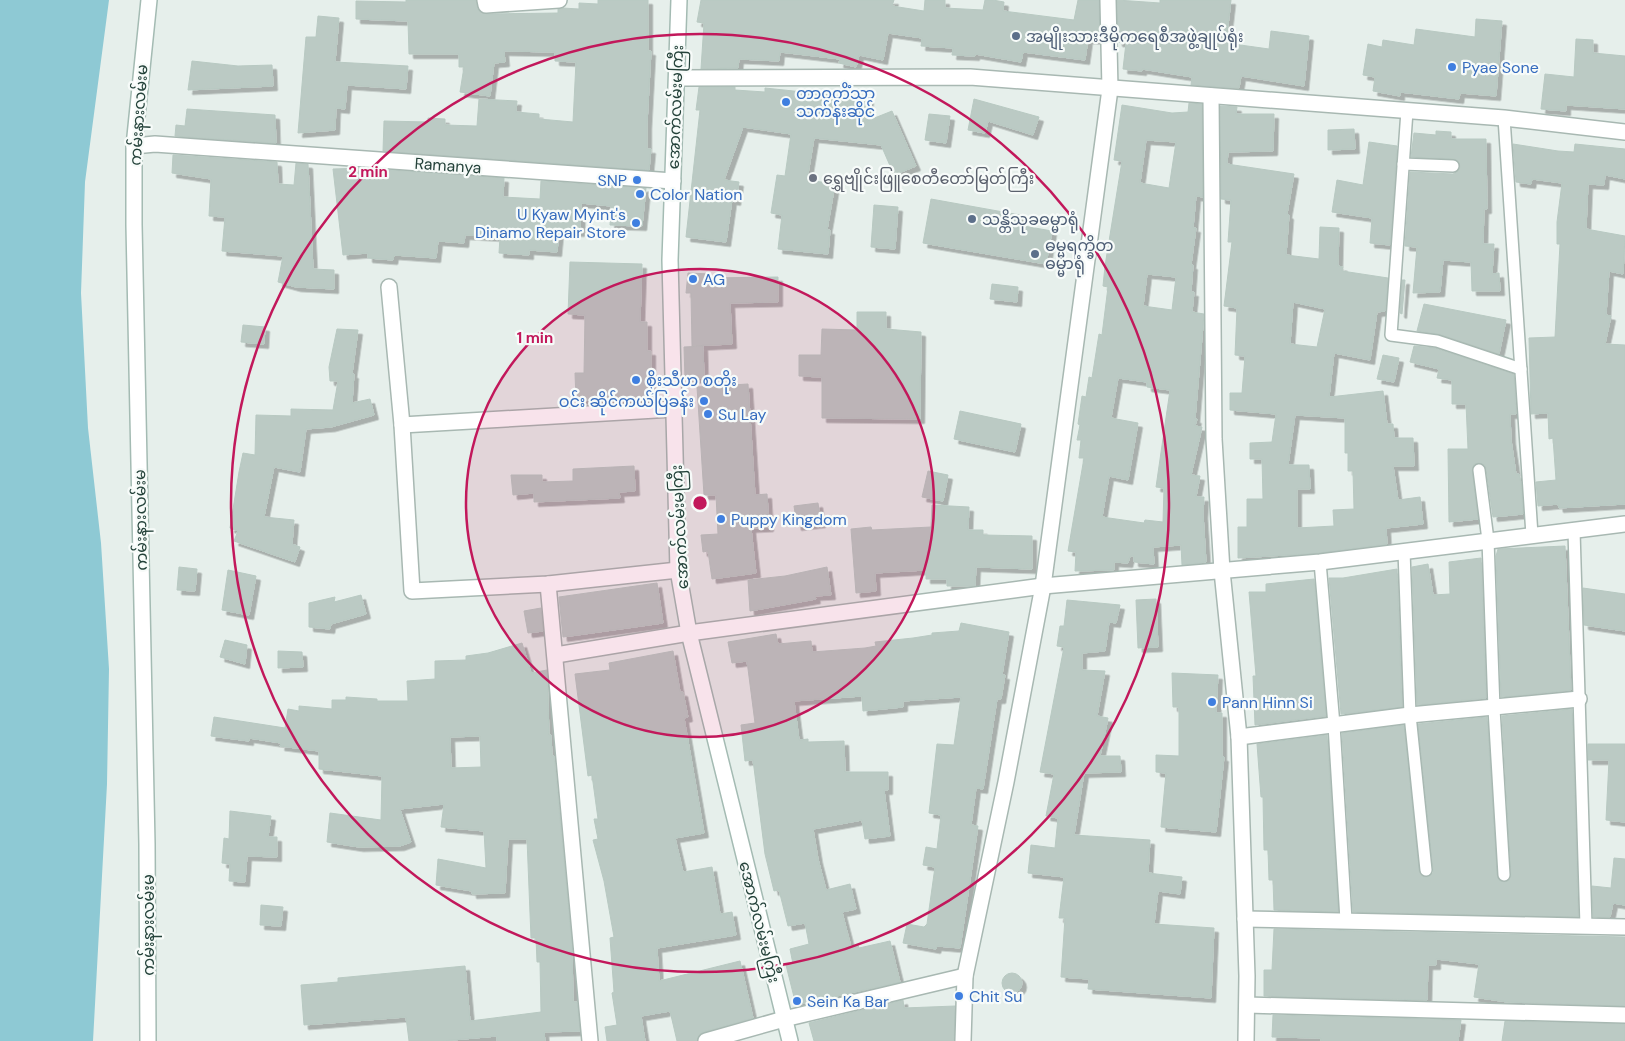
<svg xmlns="http://www.w3.org/2000/svg" width="1625" height="1041" viewBox="0 0 1625 1041" font-family="'DM Sans','Noto Sans Myanmar',sans-serif">
	<defs>
		<filter id="shadow"><feDropShadow dx="4.5" dy="4.5" stdDeviation="0" flood-color="#0004"/></filter>
	</defs>
	<rect width="100%" height="100%" fill="#e6efeb"/>
	<polygon fill="#8ec9d4" points="0,0 109,0 85,182 81,293 88,428 101,543 109,669 107,784 93,1041 0,1041"/>
	<g fill="#bbcac4" stroke="#b8c9c2" fill-rule="evenodd" filter="url(#shadow)">
		<polygon points="406,0 476,0 478,10 487,14 558,13 558,9 563,8 579,9 579,3 598,4 598,0 648,0 648,51 651,51 647,124 647,149 651,149 649,170 383,151 384,121 428,122 428,118 445,119 445,125 477,126 479,99 517,101 516,112 539,114 539,119 573,122 576,62 555,61 555,52 504,51 505,62 494,63 490,96 460,92 464,67 459,67 459,54 409,54 408,21 356,19 356,1 406,2"/>
		<polygon points="701,0 894,0 892,6 924,11 925,0 945,0 945,8 983,10 985,0 993,0 1004,2 1003,11 1074,20 1078,0 1099,0 1100,40 1088,39 1085,60 1023,52 1021,62 975,54 975,56 952,55 953,48 921,46 922,38 888,33 883,60 859,55 856,67 839,63 840,59 780,52 779,61 739,59 738,68 701,69 704,23 697,22"/>
		<polygon points="1117,0 1160,3 1160,0 1231,0 1226,43 1269,49 1271,31 1309,36 1304,86 1241,76 1239,88 1191,85 1192,77 1142,69 1142,71 1123,69 1126,43 1118,42"/>
		<polygon points="318,16 339,18 335,62 408,66 406,89 347,85 345,109 336,108 335,130 298,133 306,37 316,37"/>
		<polygon points="1476,19 1502,21 1496,96 1460,93 1459,99 1400,92 1400,96 1373,91 1375,77 1363,75 1368,44 1382,47 1383,40 1414,45 1416,29 1475,37"/>
		<polygon points="1576,39 1593,40 1593,53 1625,56 1625,109 1566,105 1566,111 1541,109 1545,74 1574,77"/>
		<polygon points="192,61 238,66 272,65 273,86 188,90"/>
		<polygon points="699,87 735,87 735,90 765,92 765,88 869,99 867,121 892,111 916,166 894,175 881,145 814,138 807,180 835,184 827,230 830,230 828,254 778,249 782,215 771,213 777,175 785,176 791,134 743,127 724,180 739,182 736,201 732,200 726,242 686,237 700,110 696,110"/>
		<polygon points="974,99 1039,117 1033,135 988,121 985,133 968,130"/>
		<path d="M1189,103L1202,104L1203,197L1196,196L1193,228H1196L1191,265H1193L1191,292H1194L1192,312L1204,314L1195,419H1197L1195,426L1202,427L1191,475L1200,476L1196,497H1204L1203,514L1206,562L1182,565L1181,545L1153,547L1154,564L1134,562V556H1130L1128,563L1114,562V570L1075,571L1076,552L1068,551L1084,458H1079L1081,440H1077L1080,425L1078,424L1082,396L1086,397L1089,377L1092,378L1099,334L1102,335L1108,287L1103,286L1105,266L1122,161L1114,160L1122,105L1172,113L1188,112ZM1146,140L1176,142L1169,188L1140,183ZM1147,274L1176,277L1172,310L1143,306ZM1118,378L1147,382V387L1170,390L1156,487L1164,488L1163,522L1145,520L1144,523L1102,517L1109,476L1128,480L1138,423L1111,418Z"/>
		<path d="M1220,106L1237,107L1236,114H1274L1273,151L1228,152L1227,164L1294,174L1287,214L1289,215L1286,255L1319,259L1320,227L1339,228L1338,266L1343,267L1342,271L1388,278L1385,311L1377,312L1370,360L1334,353L1329,397L1383,391L1387,424H1393L1394,438H1413L1414,466H1393L1398,500L1420,497L1423,524L1386,528L1387,544L1319,553L1238,558V527H1247V499H1263L1262,459H1250V443L1272,442L1276,414L1230,410V393H1242L1245,356L1235,355L1237,308L1224,306L1232,242H1228L1231,200L1221,199ZM1293,302L1325,309L1317,347L1290,344ZM1295,415L1345,418V453H1348V471H1353L1354,509L1333,510L1334,526L1297,528V489H1310L1309,465H1288Z"/>
		<polygon points="187,109 275,115 276,143 175,136 176,125 185,126"/>
		<polygon points="929,114 950,116 946,143 925,140"/>
		<polygon points="1354,129 1355,149 1328,150 1328,130"/>
		<polygon points="1436,131 1451,132 1451,139 1486,139 1487,209 1484,209 1483,244 1494,244 1492,274 1499,273 1500,291 1472,291 1471,262 1443,260 1440,292 1413,293 1417,247 1405,246 1410,172 1453,174 1457,172 1460,167 1459,162 1454,159 1411,157 1414,133 1436,135"/>
		<polygon points="1369,142 1397,146 1390,245 1370,243 1372,218 1332,212 1337,180 1363,185"/>
		<polygon points="1513,144 1558,151 1574,152 1575,144 1625,149 1625,179 1605,175 1604,185 1588,184 1586,229 1625,236 1623,274 1609,271 1606,315 1611,316 1605,344 1625,345 1625,504 1559,508 1558,504 1538,506 1536,482 1556,480 1553,438 1549,439 1548,413 1531,414 1529,338 1555,337 1560,244 1557,244 1557,222 1562,183 1532,179 1531,184 1516,182"/>
		<polygon points="173,155 277,162 278,184 294,185 296,163 308,164 313,269 334,270 334,289 296,287 278,282 283,256 222,251 225,217 209,216 211,179 172,173"/>
		<polygon points="363,168 504,178 503,197 540,199 541,181 646,188 642,226 610,225 611,206 581,203 580,232 559,231 557,252 529,250 529,255 499,253 500,237 465,235 464,243 438,241 436,258 394,255 393,260 368,258 368,253 343,255 333,169"/>
		<polygon points="931,199 1020,215 1018,225 1052,231 1046,264 923,243"/>
		<polygon points="874,205 898,207 895,249 871,247"/>
		<polygon points="570,262 642,264 640,322 647,322 647,351 651,351 651,367 650,399 576,400 575,373 584,373 585,315 568,314"/>
		<polygon points="688,273 710,274 710,278 778,277 778,302 730,303 732,344 692,346 691,293 686,293"/>
		<polygon points="1402,280 1405,280 1402,314 1400,313"/>
		<polygon points="992,284 1018,287 1017,302 990,299"/>
		<polygon points="1424,304 1506,320 1499,354 1439,334 1417,331"/>
		<polygon points="857,312 886,312 886,329 921,332 920,419 822,418 822,377 799,376 799,355 821,355 822,329 857,330"/>
		<polygon points="243,325 265,327 264,344 241,342"/>
		<polygon points="337,329 358,330 352,374 354,374 352,403 370,399 374,415 331,427 306,429 300,472 274,467 264,517 294,520 292,544 300,547 295,562 234,541 238,531 230,528 239,472 243,453 255,455 256,415 291,416 291,409 333,410 338,381 330,381 329,367"/>
		<polygon points="703,346 704,378 685,379 684,347"/>
		<polygon points="1414,346 1435,348 1514,374 1516,414 1510,414 1511,440 1516,474 1519,474 1521,483 1523,514 1493,517 1486,469 1485,465 1479,463 1474,464 1472,470 1478,519 1449,522 1448,449 1468,449 1466,404 1452,404 1452,380 1437,378 1439,369 1410,362"/>
		<polygon points="1383,355 1399,358 1394,382 1377,379"/>
		<polygon points="748,384 755,495 767,494 769,527 751,528 756,573 712,579 708,551 703,552 701,535 718,534 716,495 704,495 697,387"/>
		<polygon points="960,411 1021,424 1015,452 954,439"/>
		<polygon points="634,466 635,491 619,492 620,498 534,502 534,493 513,495 511,475 542,475 542,482 573,481 573,469"/>
		<polygon points="928,471 948,475 943,501 922,497"/>
		<polygon points="818,503 821,523 797,526 794,506"/>
		<polygon points="932,505 969,507 968,530 983,530 983,535 1032,536 1032,569 976,567 975,586 947,586 947,579 926,579 926,570 875,573 876,591 856,593 851,529 871,527 872,530 931,527"/>
		<polygon points="1565,546 1571,690 1501,697 1496,556 1498,549"/>
		<polygon points="1481,558 1486,698 1417,705 1412,567 1428,564 1433,595 1450,594 1449,562"/>
		<polygon points="179,567 197,569 195,591 177,590"/>
		<polygon points="827,567 831,595 815,596 816,599 750,611 748,580 785,576"/>
		<polygon points="1397,569 1402,707 1341,714 1329,578 1343,578"/>
		<polygon points="228,570 256,576 249,615 222,610"/>
		<polygon points="1314,579 1326,716 1255,725 1253,676 1256,676 1249,592 1266,592 1266,584"/>
		<polygon points="657,583 663,623 563,637 559,597"/>
		<polygon points="1583,588 1625,594 1625,631 1584,625"/>
		<polygon points="361,595 366,614 331,624 330,629 309,627 309,603 335,597 334,602"/>
		<polygon points="1156,599 1158,647 1138,648 1136,600"/>
		<polygon points="1067,600 1120,605 1116,623 1109,622 1105,651 1082,653 1082,670 1105,671 1097,716 1108,718 1100,756 1120,756 1121,772 1084,773 1074,835 1150,840 1148,873 1182,877 1180,894 1158,891 1154,924 1214,928 1211,998 1088,989 1089,979 1061,977 1065,918 1059,918 1064,877 1028,873 1031,845 1055,848 1058,818 1046,816 1054,774 1040,772 1064,647 1057,646 1060,626 1064,626"/>
		<polygon points="541,608 543,631 528,633 524,611"/>
		<polygon points="961,623 1009,632 1002,675 1005,675 1001,699 997,699 983,789 976,788 971,825 978,826 960,948 937,946 936,949 903,943 907,924 924,927 927,924 935,867 923,865 926,847 937,849 941,815 929,813 937,744 954,745 961,697 903,701 903,707 863,711 862,696 794,701 799,740 808,739 808,742 844,741 845,772 888,772 888,790 884,790 890,836 865,839 862,820 813,829 818,859 826,890 850,884 856,909 842,912 851,947 858,945 859,948 890,941 900,982 796,1005 786,965 793,964 790,949 809,944 805,923 788,926 779,890 774,891 765,854 753,760 745,761 741,725 755,723 747,661 732,663 728,642 776,634 778,644 811,641 812,652 865,648 876,646 875,642 913,638 932,635 932,633 959,631"/>
		<polygon points="225,640 247,645 245,664 220,657"/>
		<path d="M522,643L531,673L547,670L549,735H551L552,756H554L572,946L573,1002H577L580,1031L544,1032L545,1041H497V1036L442,1041H409L406,1017L304,1025L301,985L338,982V978L465,966L470,1021L541,1012L540,962H537L536,938H531L527,839H508L505,893L472,894V891L436,885L438,859L486,868L484,831L441,827L444,804L400,809L411,842L400,846L359,847L327,842L330,813L381,820L382,776L319,769V751L280,746L281,743L249,738V741L211,736L214,717L285,728L288,709L299,711V706L332,709V700H346V697L377,699V701H408L407,681L435,679V661L466,660V656L488,653ZM480,736L481,767L451,768L450,737Z"/>
		<polygon points="278,651 302,652 303,667 278,668"/>
		<polygon points="673,651 680,692 683,692 688,717 684,718 704,833 675,838 683,872 712,867 720,914 732,912 736,935 657,948 659,981 740,961 753,1018 703,1032 699,1035 697,1041 677,1041 670,1011 641,1016 645,1041 607,1041 605,1027 617,1025 612,993 614,992 610,938 614,937 604,881 593,840 598,839 594,819 598,819 592,775 588,776 575,674 610,670 609,663"/>
		<polygon points="1172,673 1218,675 1216,713 1222,713 1222,757 1224,757 1216,832 1161,827 1166,773 1156,772 1156,755 1179,756 1179,707 1173,707"/>
		<polygon points="1572,709 1578,917 1353,912 1342,733 1404,725 1419,871 1423,877 1427,877 1433,873 1433,869 1418,724 1487,717 1497,875 1500,881 1505,882 1510,879 1511,875 1502,716"/>
		<polygon points="1327,735 1338,912 1274,910 1273,880 1269,880 1268,850 1264,850 1263,797 1261,797 1257,744"/>
		<polygon points="1588,744 1625,744 1625,822 1606,820 1609,760 1588,760"/>
		<polygon points="230,811 271,816 268,837 277,837 277,857 247,856 245,882 229,881 230,864 222,863 224,838 229,839"/>
		<polygon points="1614,858 1625,859 1625,905 1613,903 1610,917 1593,917 1592,886 1611,888"/>
		<polygon points="261,905 283,907 281,926 260,925"/>
		<polygon points="1274,929 1625,937 1625,1006 1507,1002 1474,997 1479,964 1436,959 1436,965 1428,965 1427,1000 1264,996 1264,970 1272,970"/>
		<circle cx="1012" cy="983" r="10"/>
		<polygon points="903,1000 904,1008 955,1006 954,1041 814,1041 809,1023"/>
		<polygon points="1273,1015 1461,1020 1458,1041 1321,1041 1321,1038 1272,1037"/>
		<polygon points="1505,1021 1625,1024 1625,1041 1502,1041"/>
	</g>
	<g fill="none" stroke-linecap="round" stroke-linejoin="round">
		<g stroke="#a8b8b2" stroke-width="14">
			<g id="lane">
				<polyline points="1407,111 1391,335 1437,341 1521,369"/>
				<polyline points="1504,118 1532,535"/>
				<polyline points="1403,164 1453,166"/>
				<polyline points="1479,470 1488,540 1494,709 1504,875"/>
				<polyline points="1574,531 1586,926"/>
				<polyline points="1404,551 1410,715 1426,870"/>
				<polyline points="1320,562 1334,725 1346,920"/>
			</g>
		</g>
		<g stroke="#a8b8b2" stroke-width="18">
			<g id="street">
				<polyline points="485,0 486,5 559,0"/>
				<polyline points="677,78 970,77 1504,118 1625,132"/>
				<polyline points="1211,96 1214,439 1222,571 1239,737 1247,976 1246,1041"/>
				<polyline points="134,146 155,144 673,181"/>
				<polyline points="389,287 402,425 412,591 548,584 678,570"/>
				<polyline points="402,425 673,409"/>
				<polyline points="548,584 590,1041"/>
				<polyline points="556,655 689,633 1043,586 1320,562 1625,524"/>
				<polyline points="1239,737 1410,715 1579,699"/>
				<polyline points="1245,919 1625,927"/>
				<polyline points="1247,1005 1625,1015"/>
				<polyline points="706,1041 784,1019 965,976"/>
				<polyline points="963,1041 965,976 1006,782 1043,586 1110,89 1108,0"/>
			</g>
		</g>
		<g stroke="#a4bbb3" stroke-width="18">
			<g id="secondary">
				<polyline points="679,0 670,260 678,570 689,633 790,1041"/>
				<polyline points="148,1041 147,844 134,225 134,146 149,0"/>
			</g>
		</g>
		<use href="#lane" stroke="#fff" stroke-width="11"/>
		<use href="#street" stroke="#fff" stroke-width="15"/>
		<use href="#secondary" stroke="#fff" stroke-width="15"/>
	</g>
	<circle cx="700" cy="503" r="234" fill="#c2185b" fill-opacity=".12"/>
	<g fill="none" stroke="#c2185b" stroke-width="2.5">
		<circle cx="700" cy="503" r="234"/>
		<circle cx="700" cy="503" r="469"/>
	</g>
	<g fill="#5c6f8a" stroke="#f7fbf9" stroke-width="2">
		<circle cx="1016" cy="36" r="5"/>
		<circle cx="972" cy="219" r="5"/>
		<circle cx="1035" cy="254" r="5"/>
	</g>
	<g fill="#3f7fe0" stroke="#f7fbf9" stroke-width="2">
		<circle cx="1452" cy="67" r="5"/>
		<circle cx="786" cy="102" r="5"/>
		<circle cx="637" cy="180" r="5"/>
		<circle cx="640" cy="194" r="5"/>
		<circle cx="636" cy="223" r="5"/>
		<circle cx="693" cy="279" r="5"/>
		<circle cx="636" cy="380" r="5"/>
		<circle cx="704" cy="401" r="5"/>
		<circle cx="708" cy="414" r="5"/>
		<circle cx="721" cy="519" r="5"/>
		<circle cx="1212" cy="702" r="5"/>
		<circle cx="959" cy="996" r="5"/>
		<circle cx="797" cy="1001" r="5"/>
	</g>
	<circle fill="#6b7280" stroke="#f7fbf9" stroke-width="2" cx="813" cy="178" r="5"/>
	<g text-anchor="middle" stroke-width="4.5" stroke-linejoin="round" paint-order="stroke">
		<g font-size="16" fill="#4e5e75" stroke="#f7fbf9" text-anchor="start">
			<text x="1026" y="42">အမျိုးသားဒီမိုကရေစီအဖွဲ့ချုပ်ရုံး</text>
			<text x="982" y="225">သန္တိသုခဓမ္မာရုံ</text>
			<text x="1045" y="251">ဓမ္မရက္ခိတ<tspan x="1045" dy="18">ဓမ္မာရုံ</tspan></text>
		</g>
		<g font-size="16" fill="#366cbe" stroke="#f7fbf9" text-anchor="start">
			<text x="1462" y="73">Pyae Sone</text>
			<text x="796" y="99">တာဝတိံသာ<tspan x="796" dy="18">သက်န်းဆိုင်</tspan></text>
			<text x="627" y="186" text-anchor="end">SNP</text>
			<text x="650" y="200">Color Nation</text>
			<text x="626" y="220" text-anchor="end">U Kyaw Myint's<tspan x="626" dy="18">Dinamo Repair Store</tspan></text>
			<text x="703" y="285">AG</text>
			<text x="646" y="386">စိုးသီဟ စတိုး</text>
			<text x="694" y="407" text-anchor="end">ဝင်း ဆိုင်ကယ်ပြခန်း</text>
			<text x="718" y="420">Su Lay</text>
			<text x="731" y="525">Puppy Kingdom</text>
			<text x="1222" y="708">Pann Hinn Si</text>
			<text x="969" y="1002">Chit Su</text>
			<text x="807" y="1007">Sein Ka Bar</text>
		</g>
		<g font-size="16" fill="#24423a" stroke="#f7fbf9">
			<text transform="translate(675 107) rotate(-88)" y="6">အောက်လမ်းမကြီး</text>
			<text transform="translate(138 115) rotate(-86)" y="6">ကမ်းနားလမ်းမ</text>
			<text transform="translate(448 165) rotate(4)" y="6">Ramanya</text>
			<text transform="translate(140 520) rotate(-91)" y="6">ကမ်းနားလမ်းမ</text>
			<text transform="translate(679 527) rotate(-93)" y="6">အောက်လမ်းမကြီး</text>
			<text transform="translate(760 922) rotate(76)" y="6">အောက်လမ်းမကြီး</text>
			<text transform="translate(148 925) rotate(-90)" y="6">ကမ်းနားလမ်းမ</text>
		</g>
		<g font-size="16" fill="#5b616d" stroke="#f7fbf9" text-anchor="start">
			<text x="823" y="184">ရွှေဗျိုင်းဖြူစေတီတော်မြတ်ကြီး</text>
		</g>
	</g>
	<circle cx="700" cy="503" r="8" fill="#c2185b" stroke="#f7fbf9" stroke-width="2.5"/>
	<g font-size="15" text-anchor="middle" font-weight="bold" fill="#c2185b" stroke="#f7fbf9" stroke-width="4.5" stroke-linejoin="round" paint-order="stroke">
		<text x="368" y="177">2 min</text>
		<text x="535" y="343">1 min</text>
	</g>
</svg>
